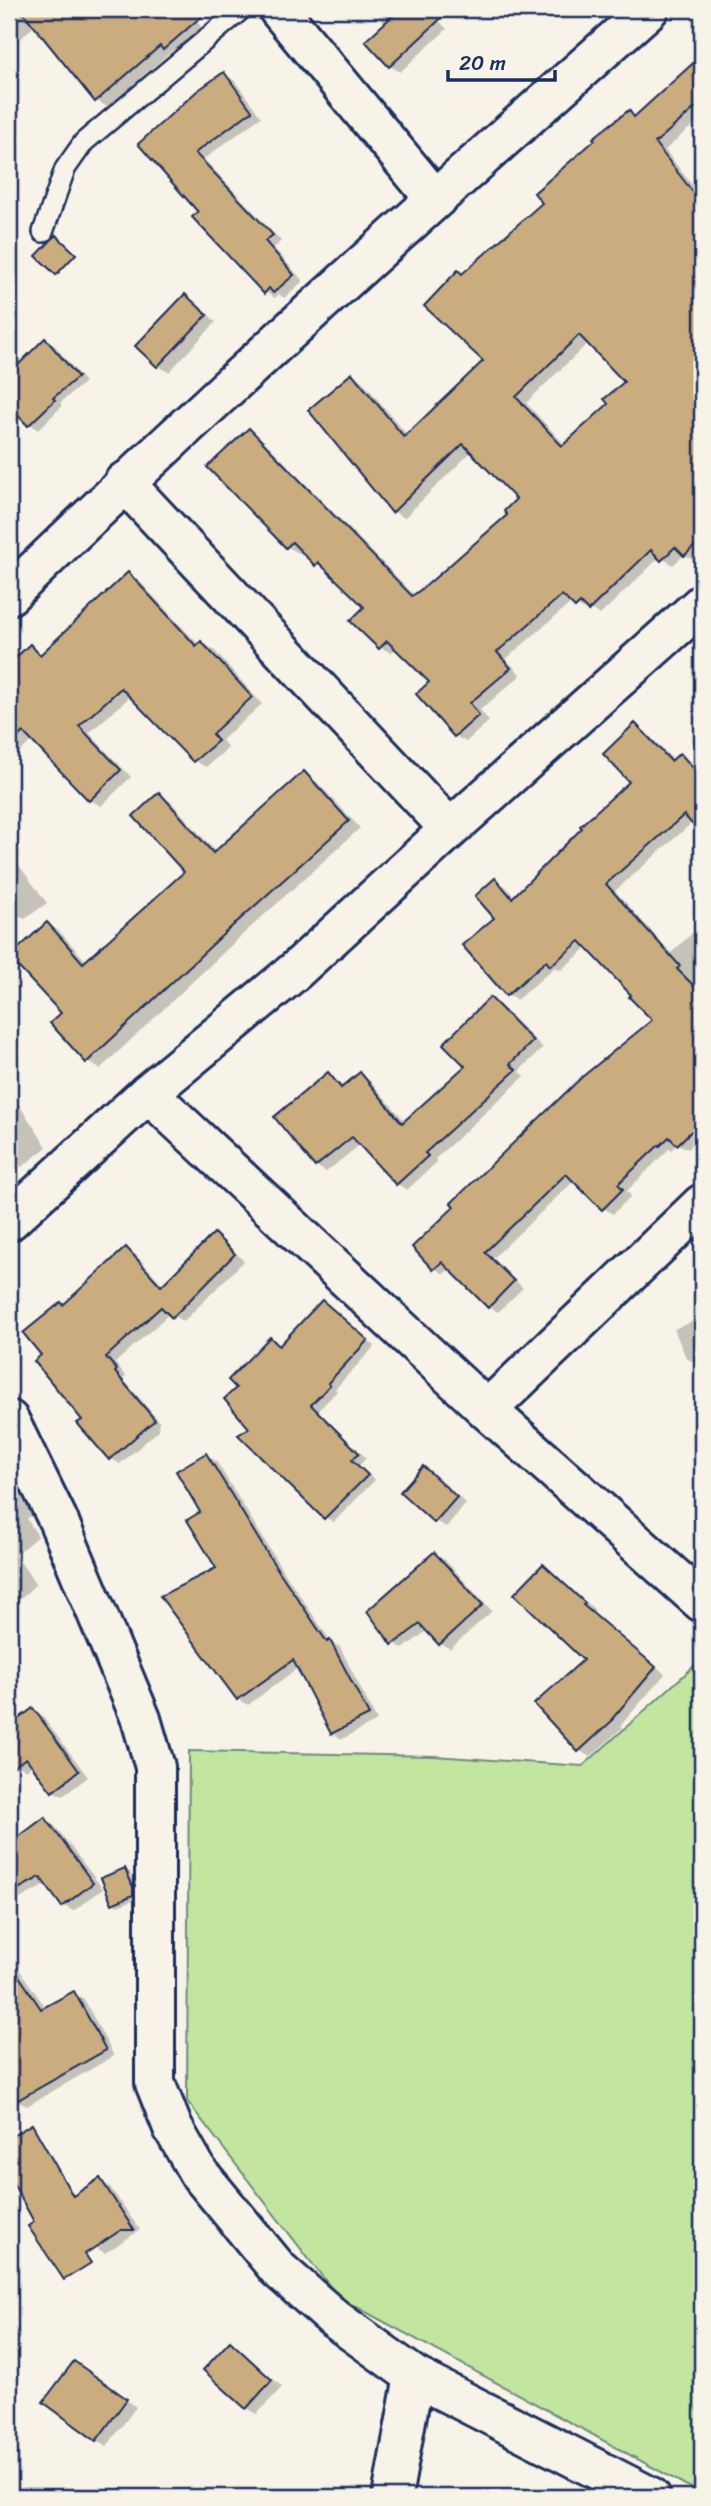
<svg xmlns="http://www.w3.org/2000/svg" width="711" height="2506" viewBox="0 0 711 2506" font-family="Sriracha,sans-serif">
	<rect width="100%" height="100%" fill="#f7f3e8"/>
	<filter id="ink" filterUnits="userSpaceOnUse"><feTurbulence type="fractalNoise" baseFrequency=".0143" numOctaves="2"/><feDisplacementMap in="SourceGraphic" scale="14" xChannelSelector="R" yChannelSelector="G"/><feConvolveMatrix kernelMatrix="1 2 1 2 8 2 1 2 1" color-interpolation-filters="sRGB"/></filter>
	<g filter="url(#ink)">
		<polygon fill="#c2e6a0" stroke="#6e8a7f" stroke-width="2" points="702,1659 702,2494 338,2297 187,2101 189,1751 434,1756 583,1766"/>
		<g fill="#0003" fill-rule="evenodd">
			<polygon points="9,9 186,9 204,30 181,50 173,50 107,107 96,100 35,25 13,46 9,43"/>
			<polygon points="374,9 428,9 447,29 400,72 390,66 385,25"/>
			<path d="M694,65L702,70V117L665,150L695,189L702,183V555L696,561L684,555L673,565L660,557L600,615L590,609L587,612L572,602L506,659L521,675L480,710L489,721L466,742L455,736L432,682L396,648L391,653L380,647L366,607L328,569L316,564L302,550L298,553L288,547L210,467L250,431L260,437L415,596L510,516L519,499L472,451L404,518L393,511L353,375L363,382L408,436L485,361L463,276L545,203L629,112L637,117ZM589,342L627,382L611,404L565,445L526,403Z"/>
			<polygon points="224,74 234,80 261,117 204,159 281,241 274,248 303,281 284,298 279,294 275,298 265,292 200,212 140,144"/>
			<polygon points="186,296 196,302 216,322 169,372 158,366 137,346"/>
			<polygon points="46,341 54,345 85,382 60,403 62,406 38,430 20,415 14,420 9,417 9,376"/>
			<polygon points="9,553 20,563 9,574"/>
			<polygon points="128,575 139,581 199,645 202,643 213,649 262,704 222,740 228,748 206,767 195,761 131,696 89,733 131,777 101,806 90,800 33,740 9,762 9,667 30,646 43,655"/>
			<polygon points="635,726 645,731 674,761 680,756 690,761 702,775 702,830 693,822 615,891 671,953 702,924 702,1124 700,1126 702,1135 688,1149 678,1144 671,1150 669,1149 627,1191 631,1196 613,1214 603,1208 575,1180 493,1258 523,1288 498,1312 489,1307 450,1268 444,1274 434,1268 654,1021 634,995 588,947 561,970 555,967 517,1000 507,994 497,918 496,880 505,886 515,897 632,783"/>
			<polygon points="304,774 316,781 360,828 240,937 100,1069 88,1062 53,1023 63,1013 47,924 59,931 87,962 186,872 159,795 171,802 216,852"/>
			<polygon points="9,852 47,903 25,919 14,913 9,905"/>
			<polygon points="490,999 501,1006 543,1048 519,1071 525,1076 435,1159 437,1162 407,1190 397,1184 361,1144 326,1172 316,1166 328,1074 344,1087 360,1074 370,1081 406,1122 467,1066"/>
			<polygon points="9,1090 47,1147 22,1167 9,1157"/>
			<polygon points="214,1236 224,1241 244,1261 183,1322 170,1313 115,1363 126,1377 123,1379 159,1421 159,1430 120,1464 110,1458 44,1355 64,1306 126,1249 136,1255 164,1286"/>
			<polygon points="323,1302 375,1346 335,1389 337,1391 318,1411 366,1458 359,1466 375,1480 334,1522 325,1517 251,1429 238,1389 270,1339 281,1347"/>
			<polygon points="702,1318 702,1362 697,1364 686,1358 674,1329"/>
			<polygon points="206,1455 216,1461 280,1566 332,1643 340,1647 377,1721 342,1739 332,1733 299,1667 248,1705 238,1699 219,1569 203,1513"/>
			<polygon points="423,1468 434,1474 466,1504 446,1527 435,1521"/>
			<polygon points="9,1472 35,1513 27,1519 38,1536 15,1555 36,1584 9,1610"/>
			<polygon points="434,1554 444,1559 492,1611 450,1649 441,1644 428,1630 403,1649 394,1643"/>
			<polygon points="543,1566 553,1572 595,1610 592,1612 665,1674 621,1725 623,1727 590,1757 580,1751 586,1660"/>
			<polygon points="9,1699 23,1718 33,1710 42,1716 88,1777 63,1796 53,1791 33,1764 26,1770 16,1764 9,1754"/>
			<polygon points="45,1819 55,1826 103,1889 73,1911 63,1905 47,1884 9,1905 9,1846"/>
			<polygon points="125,1869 130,1872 138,1891 138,1898 118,1906 113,1903"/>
			<polygon points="9,1955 46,2008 74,1993 84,1999 114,2056 27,2106 17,2100 9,2085"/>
			<polygon points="100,2181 110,2187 140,2230 105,2253 95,2247"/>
			<polygon points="230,2343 240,2349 282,2387 257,2414 247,2408"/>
			<polygon points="85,2369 136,2407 107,2446 97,2440"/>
		</g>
		<g fill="#cbac7f" stroke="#1b2f5e" stroke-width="2" fill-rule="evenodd">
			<polygon points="20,9 210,9 163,50 160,46 95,102"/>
			<polygon points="400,9 451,9 389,67 365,41"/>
			<path d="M702,55V102L655,143L702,204V539L684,556L675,547L661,561L651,550L588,611L580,603L575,608L562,595L497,652L511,668L470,703L479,715L454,737L416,694L429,682L387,641L379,649L350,621L364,607L318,562L315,566L292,542L286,548L207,467L249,428L412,596L427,585L507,515L504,511L516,499L463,444L392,513L308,410L352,373L404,437L483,361L424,306L458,270L462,274L542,203L534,193L595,140L593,138L629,110L634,117ZM579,335L624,382L604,399L608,404L562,446L516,397Z"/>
			<polygon points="224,72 252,111 195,153 273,235 265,241 294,275 273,293 269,288 264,294 192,217 198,212 138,144 197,91"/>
			<polygon points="56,235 76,254 56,275 36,256"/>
			<polygon points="185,294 207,315 157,367 135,346"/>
			<polygon points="45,338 78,377 53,398 55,400 28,426 9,406 9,374"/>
			<polygon points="128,572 196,646 201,641 252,697 212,734 218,741 193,762 121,688 79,726 121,770 89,801 23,732 9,746 9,664 30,644 40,655"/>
			<polygon points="635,723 671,761 680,753 702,778 702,835 684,815 606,884 680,966 677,969 702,994 702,1121 677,1145 669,1137 660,1146 659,1145 618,1184 623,1189 602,1210 566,1174 485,1252 514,1281 488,1308 442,1262 433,1270 412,1247 454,1207 451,1203 582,1077 652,1020 629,997 631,995 580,941 550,966 546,961 506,996 462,945 494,918 475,896 495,878 512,898 582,828 580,826 629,782 603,754"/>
			<polygon points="304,771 349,821 228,930 86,1063 50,1023 61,1013 9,957 47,922 83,963 184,872 133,816 159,792 213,853"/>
			<polygon points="490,997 533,1041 510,1064 516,1070 425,1153 428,1156 396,1185 352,1137 315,1167 274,1117 328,1072 341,1088 360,1072 402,1123 465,1066 443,1044"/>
			<polygon points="214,1233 235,1254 172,1318 161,1307 106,1357 117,1370 115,1372 155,1420 109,1460 77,1423 82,1420 34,1361 41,1355 23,1333 61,1302 63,1305 126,1247 161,1286"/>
			<polygon points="322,1300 368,1340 328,1383 330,1385 311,1405 359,1453 352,1460 368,1475 324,1519 238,1435 249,1428 224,1399 236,1388 228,1380 270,1337 279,1346"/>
			<polygon points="206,1453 270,1558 327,1642 330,1640 369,1715 331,1734 293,1660 237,1700 160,1596 216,1568 187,1520 200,1512 176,1471"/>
			<polygon points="423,1466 457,1497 434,1523 400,1492"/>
			<polygon points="434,1552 483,1605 439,1645 420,1624 392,1645 367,1611"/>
			<polygon points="543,1564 585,1603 583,1605 656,1667 612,1719 613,1720 578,1752 534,1704 583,1660 514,1594"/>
			<polygon points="33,1708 79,1771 52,1792 26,1758 9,1770 9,1726"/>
			<polygon points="45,1817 93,1883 62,1907 40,1877 9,1894 9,1844"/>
			<polygon points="125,1868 133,1887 133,1895 112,1904 101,1878"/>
			<polygon points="9,1961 41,2009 74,1991 106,2050 9,2105"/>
			<polygon points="32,2124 73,2196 100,2178 134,2230 121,2230 85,2254 91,2263 64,2280 28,2226 34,2222 9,2176 9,2138"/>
			<polygon points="230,2341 272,2380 246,2409 203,2370"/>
			<polygon points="74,2361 127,2399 96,2441 43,2402"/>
		</g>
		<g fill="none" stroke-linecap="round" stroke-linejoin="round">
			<g stroke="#1b2f5e" stroke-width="24">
				<polyline id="service" points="43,232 65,169 84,142 242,9"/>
			</g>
			<g stroke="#1b2f5e" stroke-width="44">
				<g id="minor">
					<polyline points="278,9 435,199"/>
					<polyline points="124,482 450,829"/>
					<path d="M9,595C216,393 433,201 649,9"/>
					<polyline points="148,1093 487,1410 702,1602"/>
					<polyline points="487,1410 702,1204"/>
					<polyline points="9,1420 58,1520 141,1719 155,1767 155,2083 173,2128 198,2172 279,2270 335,2319 414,2376 651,2497"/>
					<polyline points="392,2497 414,2376"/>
				</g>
			</g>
			<g stroke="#1b2f5e" stroke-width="44">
				<polyline id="tertiary" points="9,1221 148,1093 294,972 450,829 702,604"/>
			</g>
			<use href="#service" stroke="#f7f3e8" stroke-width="19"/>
			<use href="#minor" stroke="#f7f3e8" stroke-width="38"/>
			<use href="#tertiary" stroke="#f7f3e8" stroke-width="38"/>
		</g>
	</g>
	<rect width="711" height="2506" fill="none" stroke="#f7f3e8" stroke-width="35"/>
	<rect x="18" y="18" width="676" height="2471" fill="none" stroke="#1b2f5e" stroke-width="2.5" filter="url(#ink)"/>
	<path d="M448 70v10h107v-10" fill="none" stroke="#1b2f5e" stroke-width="3.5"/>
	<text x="459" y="70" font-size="21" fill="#1b2f5e" stroke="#f7f3e8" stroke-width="5" paint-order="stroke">20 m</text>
</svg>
